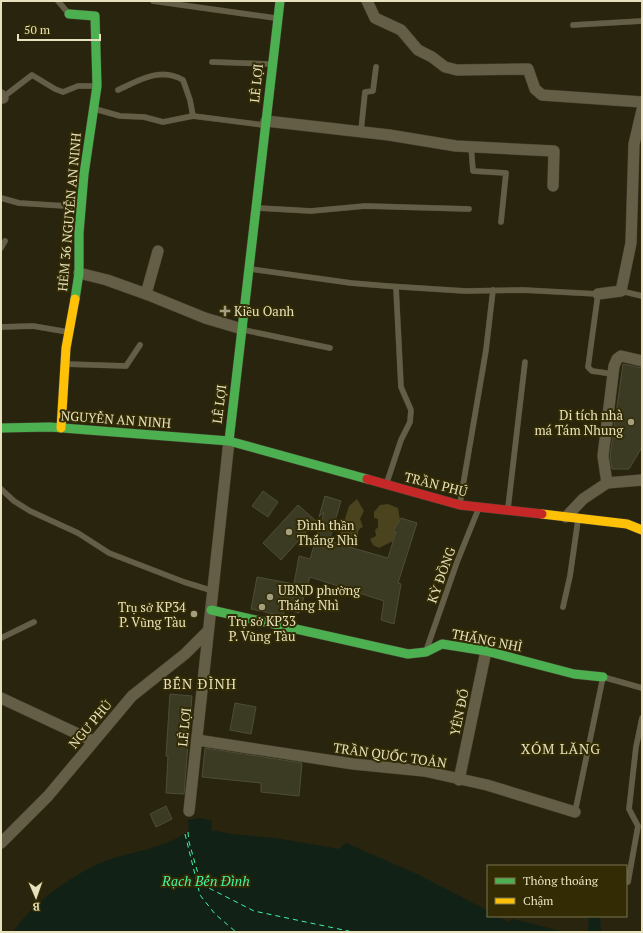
<svg xmlns="http://www.w3.org/2000/svg" width="643" height="933" viewBox="0 0 643 933" font-family="'PT Serif',serif">
	<rect width="100%" height="100%" fill="#28240e"/>
	<g fill="#4b431d">
		<path d="M357,499L364,511L360,519L363,527C358,529 358,531 358,536L349,547L339,538L349,506Z"/>
		<polygon points="388,504 398,508 400,520 393,531 396,532 393,541 379,548 373,545 370,539 376,536 375,530 378,527 378,519 374,518 374,512 380,505"/>
	</g>
	<g fill="#112116">
		<path d="M200,818L212,821L211,830L230,834L275,838L339,849L346,843L419,875L488,911V916H497L509,922L513,919L564,932H13C34,902 74,873 108,860C135,851 165,848 189,831L188,820Z"/>
		<polygon points="589,916 600,916 601,932 588,932"/>
	</g>
	<g fill="none" stroke-linecap="round" stroke-linejoin="round">
		<g stroke="#41f6a4" stroke-width="1" stroke-dasharray="5 4" stroke-linecap="butt">
			<polyline points="188,832 189,842 201,884 254,911 353,932"/>
			<polyline points="185,834 200,895 215,914 236,932"/>
		</g>
	</g>
	<g fill="#3b3b23" stroke="#4d4e37">
		<polygon points="623,364 642,368 642,447 629,469 612,469 610,456"/>
		<polygon points="263,491 278,502 268,517 252,506"/>
		<polygon points="325,496 341,501 329,541 349,547 388,558 396,532 393,531 401,518 417,523 398,583 401,584 394,624 381,620 384,601 310,577 299,613 285,609 283,616 251,609 257,577 294,584 299,556 310,559 324,512 319,517"/>
		<polygon points="298,505 316,521 281,560 263,543"/>
		<polygon points="170,694 192,696 184,794 166,793 168,756 166,756"/>
		<polygon points="235,703 256,707 251,734 230,730"/>
		<polygon points="205,748 302,763 299,796 261,792 261,783 202,777"/>
		<polygon points="166,806 172,819 156,827 150,814"/>
	</g>
	<g fill="none" stroke-linecap="round" stroke-linejoin="round">
		<g stroke="#44402f" stroke-width="6">
			<g id="lane">
				<polyline points="58,1 69,14"/>
				<polyline points="153,1 275,18"/>
				<polyline points="573,25 642,21"/>
				<polyline points="212,62 270,64"/>
				<path d="M118,90C139,80 160,67 183,80L190,100L193,116"/>
				<polyline points="2,98 32,75 55,89 63,92 78,86 97,86"/>
				<polyline points="95,109 120,116 144,117 163,122 193,116 263,125"/>
				<polyline points="361,131 365,92 373,91 376,67"/>
				<polyline points="471,146 473,171 506,173 501,222"/>
				<polyline points="1,198 19,203 81,207"/>
				<polyline points="258,208 311,211 365,206 469,209"/>
				<polyline points="1,248 5,241"/>
				<polyline points="251,269 351,283 387,286 465,291 523,290 598,294 588,367 592,371 613,374"/>
				<polyline points="621,291 642,296"/>
				<polyline points="1,327 33,326 68,332"/>
				<polyline points="244,330 330,348"/>
				<polyline points="65,364 126,366 140,345"/>
				<polyline points="387,482 401,440 410,422 411,410 401,387 396,287"/>
				<polyline points="1,489 14,501 30,511 78,533 109,553 184,582 213,591"/>
				<polyline points="460,503 486,350 493,290"/>
				<polyline points="508,508 525,362"/>
				<polyline points="563,607 570,576 578,520"/>
				<polyline points="1,638 34,622"/>
				<polyline points="427,648 457,562 478,510"/>
				<polyline points="575,812 603,677 642,688"/>
				<polyline points="628,882 638,826 629,809 636,747 642,718"/>
			</g>
		</g>
		<g stroke="#44402f" stroke-width="12">
			<g id="street">
				<polyline points="367,1 375,18 401,30 418,50 432,57 445,67 457,70 528,69 535,89 542,95 642,102"/>
				<polyline points="1,95 3,98"/>
				<polyline points="266,121 389,135 456,146 554,151 553,186"/>
				<polyline points="79,273 107,280 146,294 158,251"/>
				<polyline points="146,294 205,318 242,329"/>
				<polyline points="598,294 621,291 631,243 634,144 642,110"/>
				<polyline points="607,483 603,456 614,366 617,359 621,356 642,361"/>
				<polyline points="566,517 583,499 607,483 642,480"/>
				<polyline points="1,698 93,741"/>
				<polyline points="197,740 353,764 424,771 487,785 575,812"/>
				<polyline points="459,780 486,651"/>
				<polyline points="189,811 229,441"/>
				<polyline points="1,843 48,796 132,696 185,654 208,631"/>
			</g>
		</g>
		<g stroke="#44402f" stroke-width="10">
			<g id="fast">
				<polyline points="69,14 95,16 97,86 84,174 79,233 79,273 75,299"/>
				<polyline points="1,428 50,427 229,441 367,479"/>
				<polyline points="229,441 280,1"/>
				<polyline points="211,610 408,654 426,652 442,644 486,651 574,674 603,677"/>
			</g>
		</g>
		<g stroke="#44402f" stroke-width="10">
			<g id="slow">
				<polyline points="61,428 66,348 75,299"/>
				<polyline points="542,514 627,524 642,530"/>
			</g>
		</g>
		<g stroke="#44402f" stroke-width="10">
			<polyline id="jam" points="367,479 460,505 542,514"/>
		</g>
		<use href="#lane" stroke="#635e45" stroke-width="5.5"/>
		<use href="#street" stroke="#635e45" stroke-width="11"/>
		<use href="#fast" stroke="#4caf50" stroke-width="9"/>
		<use href="#slow" stroke="#ffc107" stroke-width="9"/>
		<use href="#jam" stroke="#c62828" stroke-width="9"/>
	</g>
	<g fill="#a49f80" stroke="#322b04" stroke-width="1.5">
		<path d="M223 305h4v4h4v4h-4v4h-4v-4h-4v-4h4z"/>
		<circle cx="631" cy="422" r="4"/>
		<circle cx="289" cy="532" r="4"/>
		<circle cx="270" cy="597" r="4"/>
		<circle cx="262" cy="607" r="4"/>
		<circle cx="194" cy="614" r="4"/>
	</g>
	<g text-anchor="middle" stroke-width="4" stroke-linejoin="round" paint-order="stroke">
		<g font-size="13" fill="#e7e1be" stroke="#322b04">
			<text transform="translate(256 83) rotate(-84)" y="5">LÊ LỢI</text>
			<text transform="translate(69 212) rotate(-85)" y="5">HẺM 36 NGUYỄN AN NINH</text>
			<text transform="translate(219 404) rotate(-83)" y="5">LÊ LỢI</text>
			<text transform="translate(116 419) rotate(4)" y="5">NGUYỄN AN NINH</text>
			<text transform="translate(436 484) rotate(14)" y="5">TRẦN PHÚ</text>
			<text transform="translate(441 575) rotate(-70)" y="5">KỲ ĐỒNG</text>
			<text transform="translate(487 640) rotate(11)" y="5">THẮNG NHÌ</text>
			<text transform="translate(459 712) rotate(-78)" y="5">YÊN ĐỔ</text>
			<text transform="translate(90 724) rotate(-50)" y="5">NGƯ PHỦ</text>
			<text transform="translate(184 727) rotate(-84)" y="5">LÊ LỢI</text>
			<text transform="translate(390 755) rotate(8)" y="5">TRẦN QUỐC TOẢN</text>
		</g>
		<g font-size="13" fill="#e7e1be" stroke="#322b04" text-anchor="start">
			<text x="234" y="316">Kiều Oanh</text>
			<text x="623" y="420" text-anchor="end">Di tích nhà<tspan x="623" dy="15">má Tám Nhung</tspan></text>
			<text x="297" y="530">Đình thần<tspan x="297" dy="15">Thắng Nhì</tspan></text>
			<text x="278" y="595">UBND phường<tspan x="278" dy="15">Thắng Nhì</tspan></text>
			<text x="186" y="612" text-anchor="end">Trụ sở KP34<tspan x="186" dy="15">P. Vũng Tàu</tspan></text>
			<text x="262" y="626" text-anchor="middle">Trụ sở KP33<tspan x="262" dy="15">P. Vũng Tàu</tspan></text>
		</g>
		<g font-size="14" letter-spacing="1" fill="#e7e1be" stroke="#322b04">
			<text x="200" y="689">BẾN ĐÌNH</text>
			<text x="561" y="754">XÓM LĂNG</text>
		</g>
		<g font-size="14" font-style="italic" fill="#41f6a4" stroke="#322b04">
			<text x="206" y="886">Rạch Bến Đình</text>
		</g>
	</g>
	<rect width="643" height="933" fill="none" stroke="#e7e1be" stroke-width="4"/>
	<rect x="487" y="865" width="140" height="52" fill="#322b04" stroke="#7a744e"/>
	<rect x="495" y="878" width="20" height="6" fill="#4caf50" stroke="#7a744e"/>
	<text x="523" y="885" font-size="12" fill="#e7e1be">Thông thoáng</text>
	<rect x="495" y="898" width="20" height="6" fill="#ffc107" stroke="#7a744e"/>
	<text x="523" y="905" font-size="12" fill="#e7e1be">Chậm</text>
	<g transform="translate(36 897) rotate(178)" stroke="#322b04" stroke-width="3" paint-order="stroke">
	<path d="M0-3L7 15L0 10L-7 15Z" fill="#e7e1be"/>
	<text y="-6" font-size="11" font-weight="bold" text-anchor="middle" fill="#e7e1be">B</text>
	</g>
	<path d="M18 34v6h82v-6" fill="none" stroke="#e7e1be" stroke-width="2"/>
	<text x="24" y="34" font-size="12" fill="#e7e1be" stroke="#322b04" stroke-width="3" paint-order="stroke">50 m</text>
</svg>
